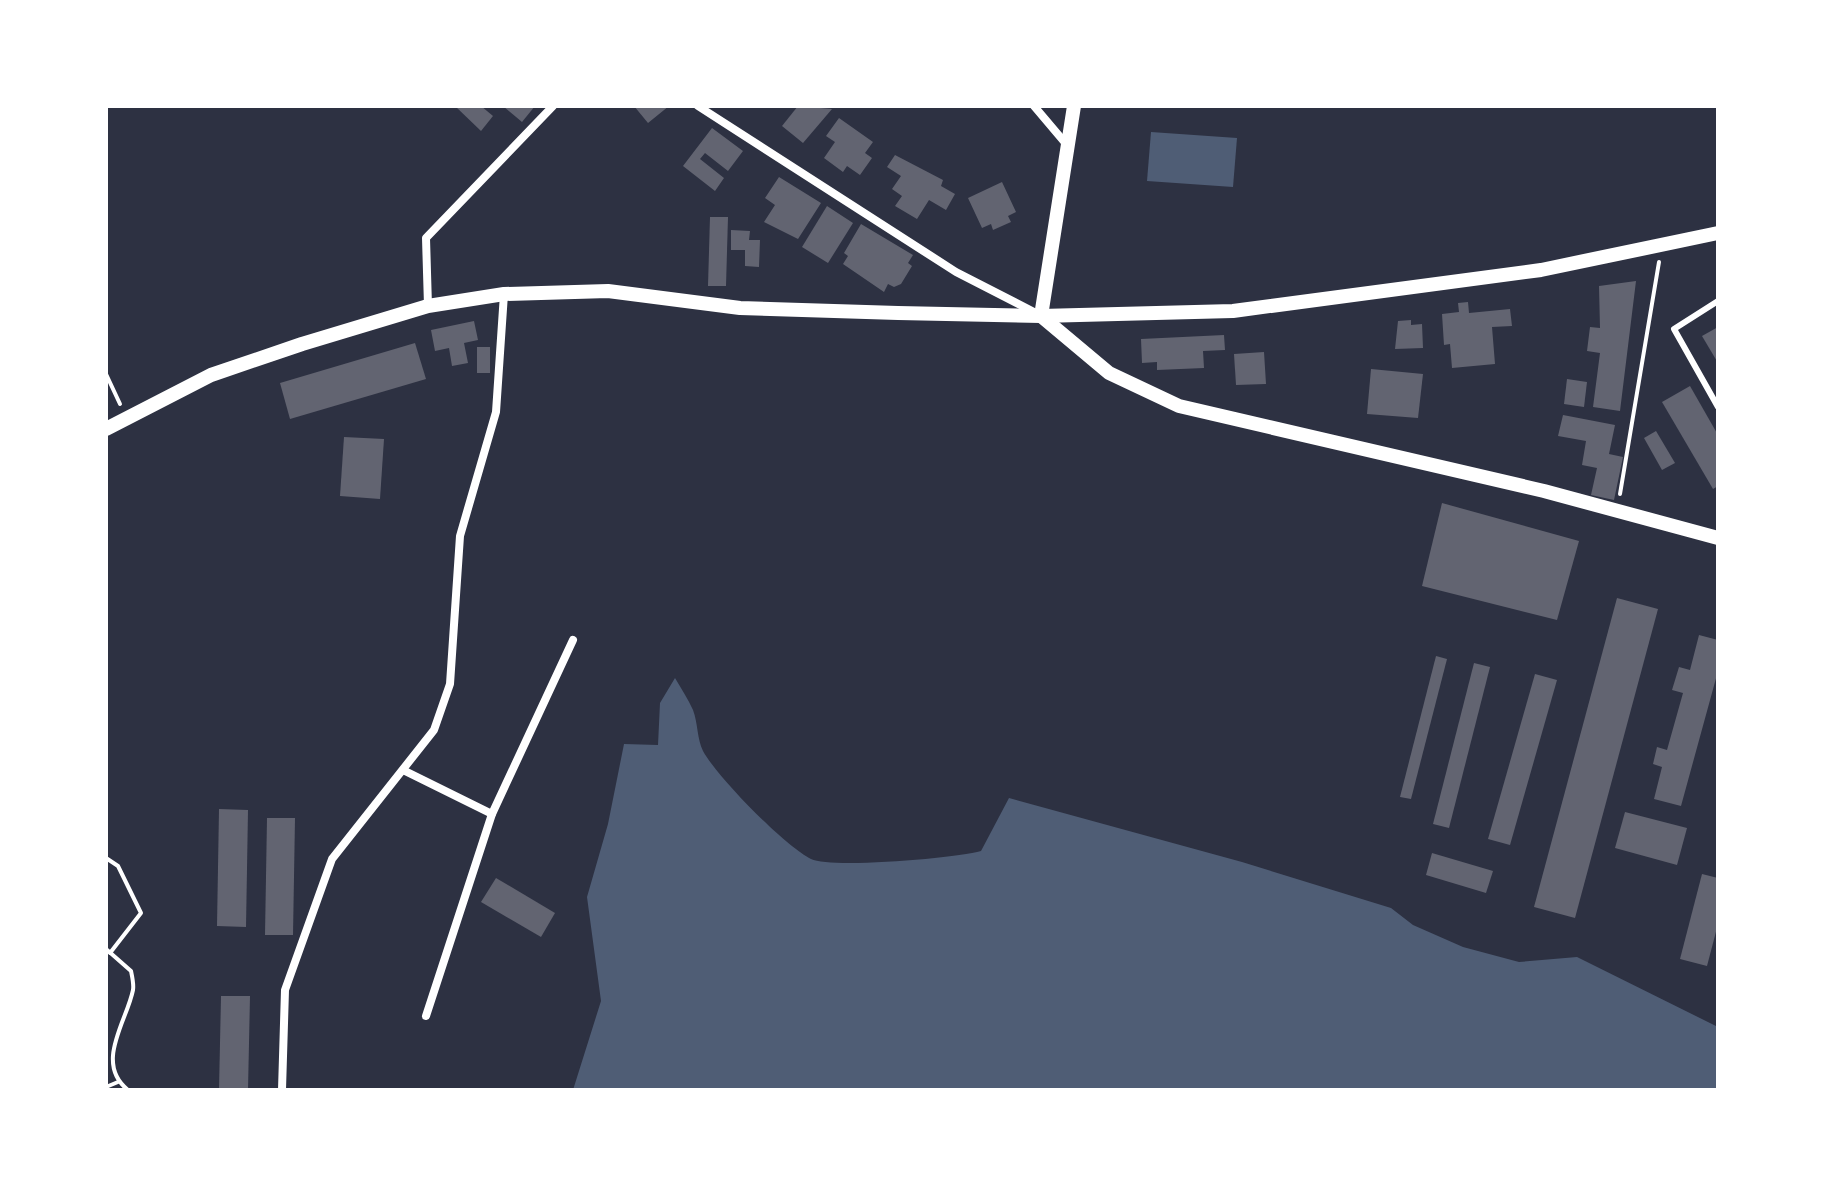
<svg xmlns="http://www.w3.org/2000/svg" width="1824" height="1196" viewBox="0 0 1824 1196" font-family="'IBM Plex Sans',sans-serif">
	<rect width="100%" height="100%" fill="#2d3142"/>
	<g fill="#4f5d75">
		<polygon points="1151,132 1237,138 1233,187 1147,181"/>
		<path d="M675,678C681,688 688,699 693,710C698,723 697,739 703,751C718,778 784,845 811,859C831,869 956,858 981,851L1009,798L1242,862L1391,908L1413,925L1463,947L1519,962L1577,957L1718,1027V1090H573L601,1001L587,897L608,824L624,744L658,745L660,703Z"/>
	</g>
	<g fill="#626471">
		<polygon points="455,106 481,106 493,116 481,131"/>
		<polygon points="503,106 535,106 522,122"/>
		<polygon points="634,106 669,106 648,123"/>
		<polygon points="798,106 832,109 803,143 782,126"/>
		<polygon points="839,118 873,142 865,153 872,158 860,175 847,166 843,172 824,158 835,142 826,136"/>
		<polygon points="712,128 743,151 728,171 705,153 700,159 724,178 715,191 683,166"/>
		<polygon points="895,155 943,180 941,186 955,194 946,210 929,200 917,219 895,206 902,196 892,189 901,176 887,167"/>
		<polygon points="779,177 821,203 798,239 764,222 775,205 765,198"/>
		<polygon points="1002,182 1016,212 1008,216 1011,222 993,230 991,224 982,228 968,198"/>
		<polygon points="827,206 853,223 828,263 802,247"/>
		<polygon points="710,217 728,217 726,286 708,286"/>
		<polygon points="861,224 913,255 908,263 912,266 901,284 894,287 888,284 884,292 843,264 848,256 844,253"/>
		<polygon points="731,230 750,231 749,240 760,240 759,267 745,266 745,250 731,250"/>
		<polygon points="1636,281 1620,411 1593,407 1600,353 1587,351 1590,327 1600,328 1599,286"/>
		<polygon points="1468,302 1469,313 1510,309 1512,326 1492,327 1495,364 1452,368 1450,344 1444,345 1442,314 1459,312 1458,303"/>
		<polygon points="1411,320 1411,325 1422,324 1423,348 1395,349 1398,321"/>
		<polygon points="474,321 478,340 464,343 468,363 452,366 449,348 435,351 431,330"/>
		<polygon points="1718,327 1718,363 1702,336"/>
		<polygon points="1224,335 1225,350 1203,351 1204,368 1157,370 1157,362 1142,363 1141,339"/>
		<polygon points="415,343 426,379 290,419 280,383"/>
		<rect x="477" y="347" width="13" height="26"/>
		<polygon points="1264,352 1266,384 1236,385 1234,354"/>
		<polygon points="1371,369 1423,374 1418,418 1367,414"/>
		<polygon points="1567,379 1587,382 1584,407 1564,404"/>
		<polygon points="1690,386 1718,435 1718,486 1713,489 1662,402"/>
		<polygon points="1563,415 1615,425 1609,454 1623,457 1614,500 1591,495 1597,468 1582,465 1586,441 1558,436"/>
		<polygon points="1656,431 1675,463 1662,470 1644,438"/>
		<polygon points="344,437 384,439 380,499 340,496"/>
		<polygon points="1442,503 1579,541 1557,620 1422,586"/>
		<polygon points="1617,598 1658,609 1575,918 1534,907"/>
		<polygon points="1699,635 1718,640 1718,671 1681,806 1654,799 1662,767 1653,764 1657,747 1667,750 1683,693 1672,690 1679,667 1690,670"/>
		<polygon points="1436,656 1447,659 1411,799 1400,797"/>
		<polygon points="1474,663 1490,667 1449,828 1433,824"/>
		<polygon points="1535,674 1557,680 1510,845 1488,839"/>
		<polygon points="219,809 248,810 246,927 217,926"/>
		<polygon points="1625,812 1687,828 1677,865 1615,848"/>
		<polygon points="267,818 295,818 293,935 265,935"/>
		<polygon points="1432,853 1493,871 1486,893 1426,875"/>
		<polygon points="1702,874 1718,878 1718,924 1707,966 1680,959"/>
		<polygon points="496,878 555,913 541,937 481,902"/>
		<polygon points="221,996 250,996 248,1090 219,1090"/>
	</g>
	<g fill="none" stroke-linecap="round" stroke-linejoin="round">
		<g stroke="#fff" stroke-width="4">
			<polyline points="106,374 120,404"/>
			<polyline points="1620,494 1659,262"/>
			<polyline points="106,858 118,866 141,913 110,953"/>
			<path d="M106,949L131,971C132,976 134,984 133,990C127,1021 94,1063 128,1090"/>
			<polyline points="106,1087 118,1082"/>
		</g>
		<polyline stroke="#fff" stroke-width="6" points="1718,301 1674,329 1718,407"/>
		<g stroke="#fff" stroke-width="8">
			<polyline points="698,106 956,272 1034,312"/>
			<polyline points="1034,106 1067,145"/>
			<polyline points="428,306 426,238 553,106"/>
			<polyline points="405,771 492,814"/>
			<polyline points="426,1016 492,814 573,640"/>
			<polyline points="282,1090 285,990 332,859 434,730 450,684 460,536 496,412 504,294"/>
		</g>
		<g stroke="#fff" stroke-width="14">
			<polyline points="1041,316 1109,373 1179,406 1544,491 1718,538"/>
			<polyline points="1041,316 1074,106"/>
			<polyline points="106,429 211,375 302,344 428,306 504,294 608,291 740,308 898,313 1041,316 1233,311 1541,270 1718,233"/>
		</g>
	</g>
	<rect width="1824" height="1196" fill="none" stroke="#ffffff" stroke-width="216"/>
</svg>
